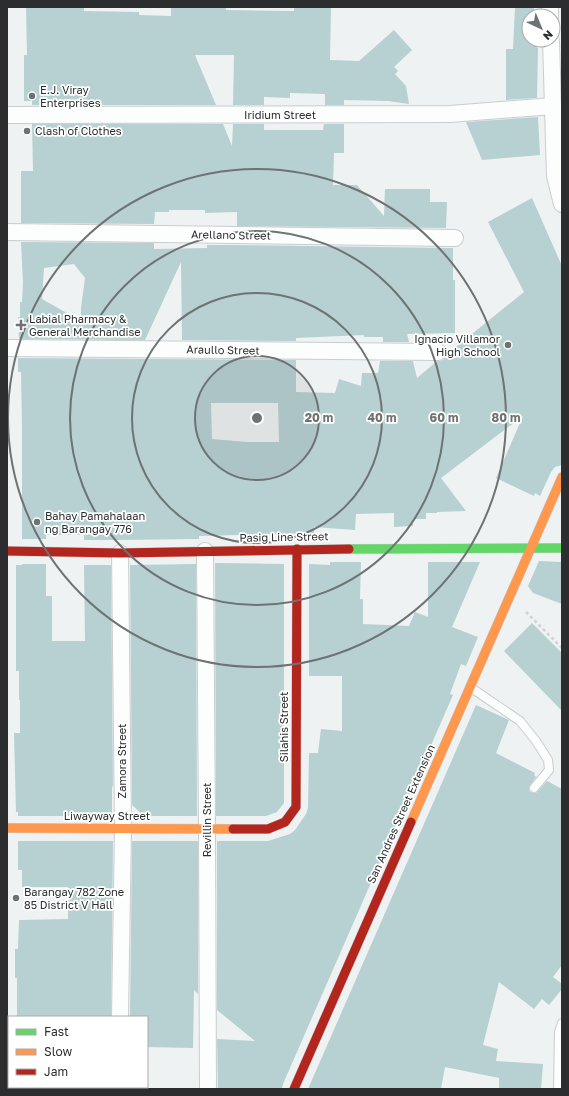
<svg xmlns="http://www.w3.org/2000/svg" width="569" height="1096" viewBox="0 0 569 1096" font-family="'Golos Text',sans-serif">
	<rect width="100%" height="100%" fill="#eef2f3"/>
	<g fill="#b7d0d2" fill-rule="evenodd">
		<polygon points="26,7 84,7 84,11 139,12 139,15 171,16 171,7 226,7 226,10 294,11 294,7 331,7 330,60 359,61 394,30 412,50 394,67 398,71 395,74 406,86 409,104 388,101 344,100 344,105 325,105 325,94 290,93 290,98 264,97 264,105 233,105 234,55 195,55 216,105 32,105 32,101 24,101 24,55 27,55"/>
		<polygon points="515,7 534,7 534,16 529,16 529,40 537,40 537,48 538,48 537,98 506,100 506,49 513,49"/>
		<polygon points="538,117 540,155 482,160 466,122"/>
		<polygon points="32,124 223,124 232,146 233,124 264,124 264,130 323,130 324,124 344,124 344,153 334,153 333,185 357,185 384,216 385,189 430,189 430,202 447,202 446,228 237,226 237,212 205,213 205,210 169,210 169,212 155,212 154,224 21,223 21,171 33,171"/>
		<path d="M532,198L562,266V465L555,467L551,472L540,496L535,493L534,496L496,478L523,416L441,478L466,511L437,512V513H426V519H413V526L394,527V513L356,514L355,530L314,527V533L199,536V539L120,540H84V535H46V539H22V428L21,372H18V358L296,360V392L335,393L339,379L361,386L362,373H378L380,361H413L417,378L437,361L443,360L447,354L524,292L488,222ZM211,403H278L279,442H247L212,439Z"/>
		<path d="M21,242L154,243V249L207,248V245H237L453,248V280H455V333L407,334L409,342H383V337H364V335L296,338V341L182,340L181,262L145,340L19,339L18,317H20V302H22L23,282ZM74,264L85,278L81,308V321L42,299L44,268Z"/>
		<polygon points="539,561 562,562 562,604 533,593 528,586"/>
		<polygon points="330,562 361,562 360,599 363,599 363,624 409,626 415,612 428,617 428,562 480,562 452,627 478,637 466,666 461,664 450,694 453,695 283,1084 282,1089 218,1089 217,1039 255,1041 217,1010 217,841 268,841 290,834 295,830 306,814 308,808 309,753 318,753 321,729 342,731 342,676 309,676 309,564 330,565"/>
		<polygon points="215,563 284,564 284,803 277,812 266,816 216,816"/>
		<polygon points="22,564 46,564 46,596 52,596 52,641 85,641 84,565 111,565 113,787 112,786 112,816 18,816 18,812 16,812 14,733 20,733 20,700 19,700 19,671 16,671 16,565 22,565"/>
		<polygon points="196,564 197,816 144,816 132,805 130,565"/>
		<polygon points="532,623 562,653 562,711 504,651"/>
		<polygon points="476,705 509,720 496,753 535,773 534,775 536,777 529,787 530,792 536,793 547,781 562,789 562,965 553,977 562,984 562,989 549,1005 542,999 534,1009 499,982 483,1045 498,1049 496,1061 543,1064 541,1089 499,1089 499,1078 445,1067 441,1089 308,1089"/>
		<polygon points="18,841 113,841 111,1017 17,1017 17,978 15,978 15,949 18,949 19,920 68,919 68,887 22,887 22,870 18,870"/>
		<polygon points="132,841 198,841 198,994 194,990 193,1048 147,1047 147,1017 130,1017"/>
	</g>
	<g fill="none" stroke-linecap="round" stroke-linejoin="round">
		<g stroke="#cacdce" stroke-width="10">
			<g id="lane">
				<polyline points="470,687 520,721 536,741 548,760 549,770 534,788"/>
				<polyline points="558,1089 559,1032 562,1023"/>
			</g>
		</g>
		<g stroke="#cacdce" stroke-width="18">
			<g id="street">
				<polyline points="550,7 550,16"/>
				<polyline points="551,40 555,176 562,204"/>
				<polyline points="7,115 450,114 553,106"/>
				<polyline points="7,232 455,238"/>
				<polyline points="7,348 438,352"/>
				<polyline points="205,551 207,828 208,1089"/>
				<polyline points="120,1017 123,828 120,553"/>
				<polyline points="119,1089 119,1087"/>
			</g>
		</g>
		<g stroke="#cacdce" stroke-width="10">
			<polyline id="fast" points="349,549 562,548"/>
		</g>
		<g stroke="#cacdce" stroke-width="10">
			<g id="slow">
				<polyline points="411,822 562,477"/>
				<polyline points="7,828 233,829"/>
			</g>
		</g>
		<g stroke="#cacdce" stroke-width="10">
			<g id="jam">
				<polyline points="7,551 120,553 349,549"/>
				<polyline points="233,829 268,829 285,822 296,807 297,549"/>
				<polyline points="294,1089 411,822"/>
			</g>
		</g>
		<polyline stroke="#d1d2d2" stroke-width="2.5" stroke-dasharray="3 3" stroke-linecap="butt" points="526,612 562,648"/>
		<use href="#lane" stroke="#fcfdfd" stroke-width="8"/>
		<use href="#street" stroke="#fcfdfd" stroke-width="16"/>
		<use href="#fast" stroke="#63d668" stroke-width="9"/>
		<use href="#slow" stroke="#ff974d" stroke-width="9"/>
		<use href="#jam" stroke="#b3261e" stroke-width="9"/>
	</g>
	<circle cx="257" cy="418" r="62" fill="#6f7273" fill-opacity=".12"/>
	<g fill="none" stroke="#6f7273" stroke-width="2">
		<circle cx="257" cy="418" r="62"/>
		<circle cx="257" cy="418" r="125"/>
		<circle cx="257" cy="418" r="187"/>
		<circle cx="257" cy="418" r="249"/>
	</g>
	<g fill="#6f7273" stroke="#fff" stroke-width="1.5">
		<circle cx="32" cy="96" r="4"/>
		<circle cx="27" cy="131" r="4"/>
		<path d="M19 319h4v4h4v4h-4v4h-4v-4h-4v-4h4z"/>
		<circle cx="508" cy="345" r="4"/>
		<circle cx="37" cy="522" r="4"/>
		<circle cx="16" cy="898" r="4"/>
	</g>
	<g text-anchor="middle" stroke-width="3.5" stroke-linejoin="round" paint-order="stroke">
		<g font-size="11" fill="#2b2d2e" stroke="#fff" text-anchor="start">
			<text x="40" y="94">E.J. Viray<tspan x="40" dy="13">Enterprises</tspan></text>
			<text x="35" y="135">Clash of Clothes</text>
			<text x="29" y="323">Labial Pharmacy &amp;<tspan x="29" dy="13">General Merchandise</tspan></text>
			<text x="500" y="343" text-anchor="end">Ignacio Villamor<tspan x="500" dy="13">High School</tspan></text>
			<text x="45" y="520">Bahay Pamahalaan<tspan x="45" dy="13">ng Barangay 776</tspan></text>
			<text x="24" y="896">Barangay 782 Zone<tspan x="24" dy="13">85 District V Hall</tspan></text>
		</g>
		<g font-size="11" fill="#2b2d2e" stroke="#fff">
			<text x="280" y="119">Iridium Street</text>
			<text transform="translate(231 235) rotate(1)" y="4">Arellano Street</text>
			<text transform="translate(223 350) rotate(1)" y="4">Araullo Street</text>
			<text transform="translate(284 537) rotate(-1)" y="4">Pasig Line Street</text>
			<text transform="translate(284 727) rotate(-90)" y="4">Silahis Street</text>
			<text transform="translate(122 761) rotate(-90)" y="4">Zamora Street</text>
			<text transform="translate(401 814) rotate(-66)" y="4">San Andres Street Extension</text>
			<text x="107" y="820">Liwayway Street</text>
			<text transform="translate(207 820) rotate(-90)" y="4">Revillin Street</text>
		</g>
	</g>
	<circle cx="257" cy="418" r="6" fill="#6f7273" stroke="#fff" stroke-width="2"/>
	<g font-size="12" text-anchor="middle" font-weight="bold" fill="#6f7273" stroke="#fff" stroke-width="3.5" stroke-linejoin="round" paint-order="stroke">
		<text x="319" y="422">20 m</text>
		<text x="382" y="422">40 m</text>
		<text x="444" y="422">60 m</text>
		<text x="506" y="422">80 m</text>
	</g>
	<rect width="569" height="1096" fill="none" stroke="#2b2d2e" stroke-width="16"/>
	<rect x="8" y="1016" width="140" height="72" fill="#ffffff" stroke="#aaabab"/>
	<rect x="16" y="1029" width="20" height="6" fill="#63d668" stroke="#aaabab"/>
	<text x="44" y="1036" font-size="12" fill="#2b2d2e">Fast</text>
	<rect x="16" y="1049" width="20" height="6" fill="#ff974d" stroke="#aaabab"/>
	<text x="44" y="1056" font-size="12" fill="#2b2d2e">Slow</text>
	<rect x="16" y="1069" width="20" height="6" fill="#b3261e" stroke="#aaabab"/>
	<text x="44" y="1076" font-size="12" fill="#2b2d2e">Jam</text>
	<g transform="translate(541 28) rotate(136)"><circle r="19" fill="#ffffff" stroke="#aaabab"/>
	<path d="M0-3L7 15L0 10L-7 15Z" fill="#6f7273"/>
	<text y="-6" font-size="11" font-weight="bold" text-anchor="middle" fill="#2b2d2e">N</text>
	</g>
</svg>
